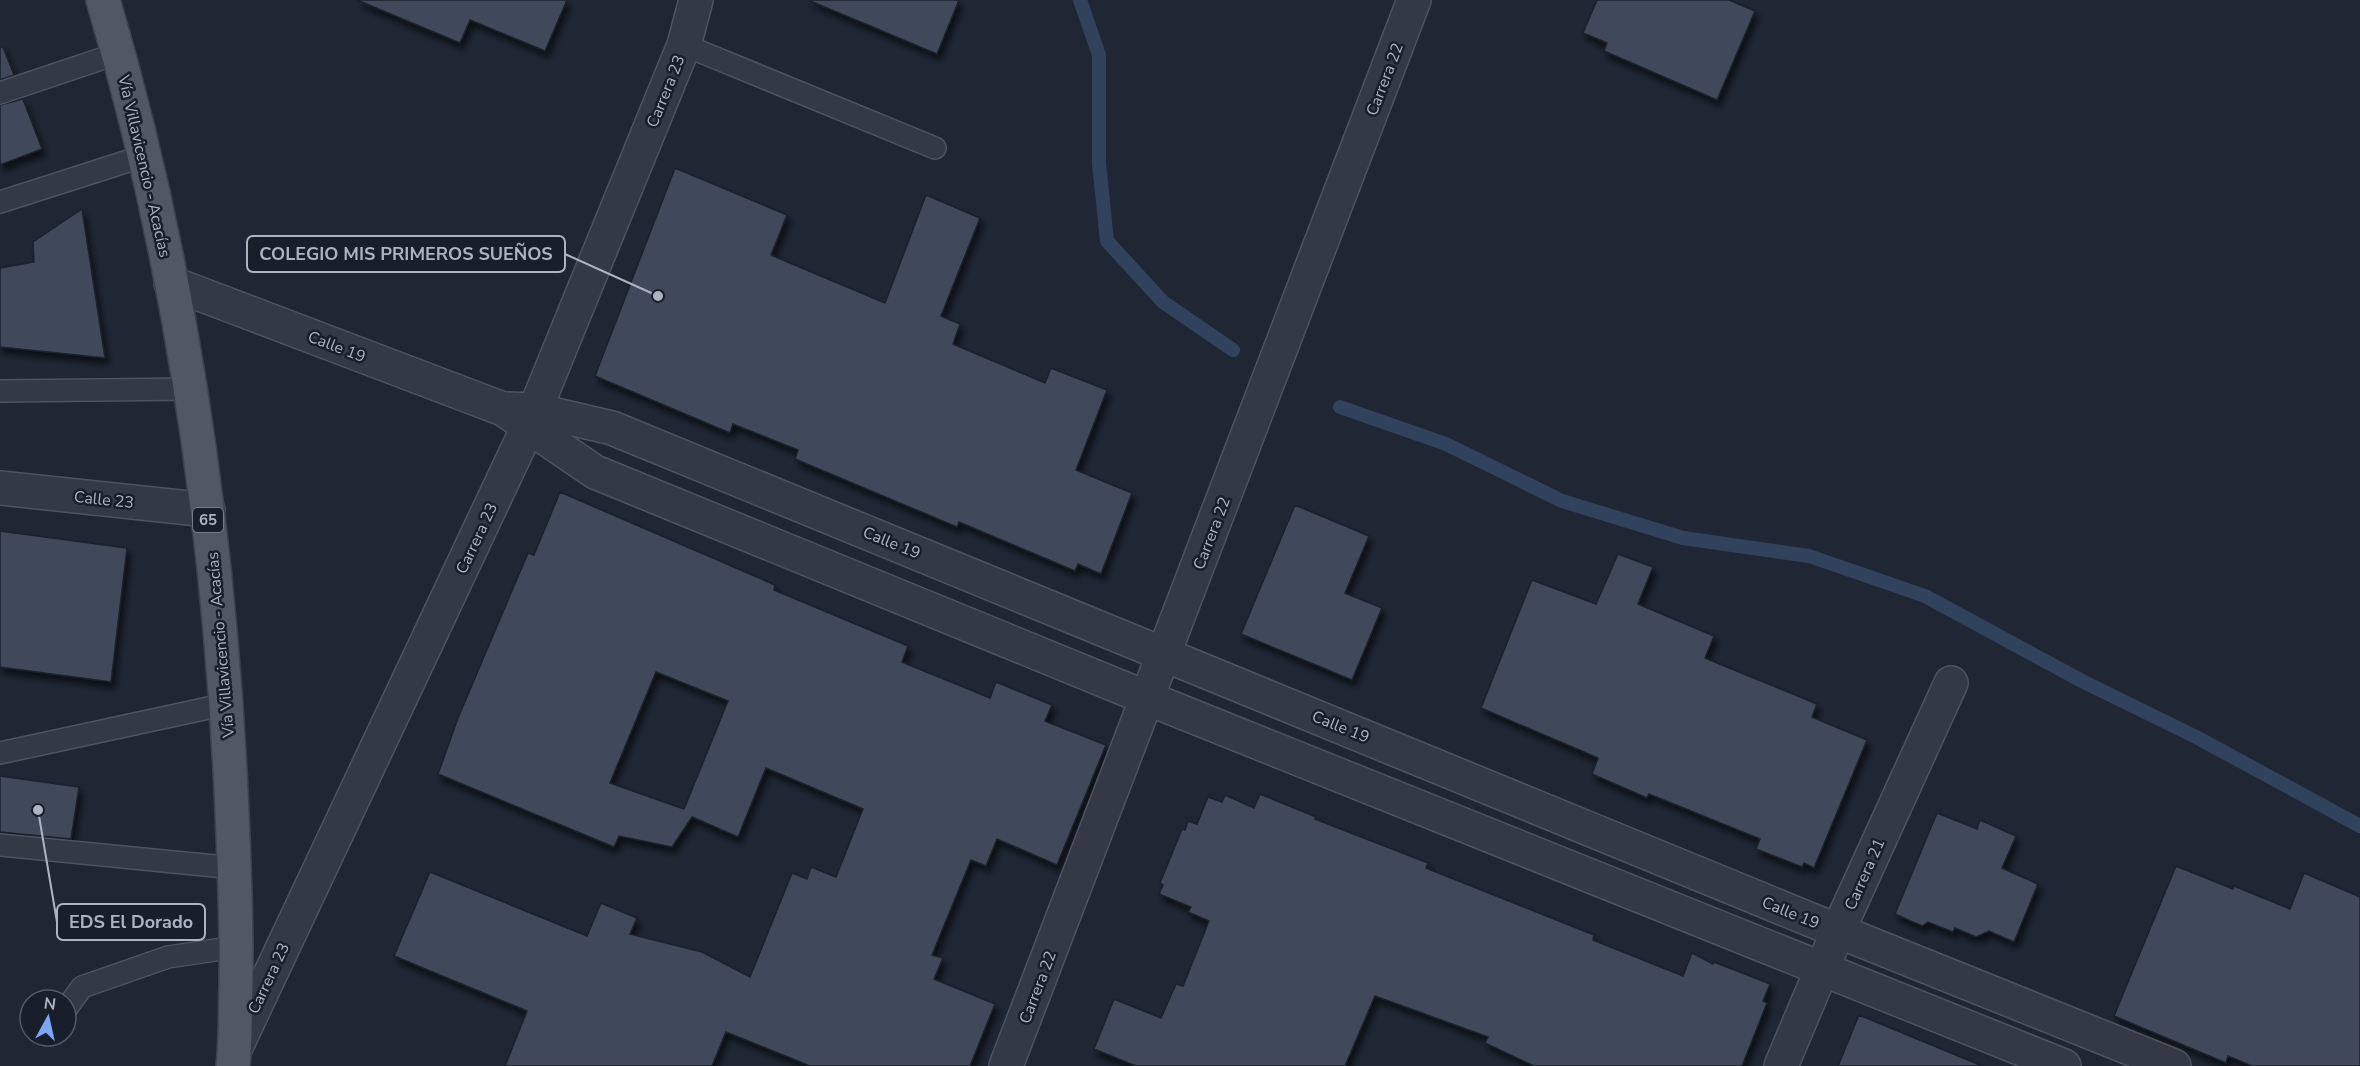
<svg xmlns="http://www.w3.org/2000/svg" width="2360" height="1066" viewBox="0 0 2360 1066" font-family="'Nunito Sans',sans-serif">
	<defs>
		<filter id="shadow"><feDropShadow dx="3.5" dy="6" stdDeviation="3" flood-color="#0009"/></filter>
	</defs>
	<rect width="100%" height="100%" fill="#1f2735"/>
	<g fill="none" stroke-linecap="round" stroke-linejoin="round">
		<g stroke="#33425c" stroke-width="14">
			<polyline points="1080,0 1099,55 1099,163 1107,241 1163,302 1233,350"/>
			<polyline points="1340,407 1446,444 1562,501 1683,538 1809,556 1925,596 2082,681 2198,738 2360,826"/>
		</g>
	</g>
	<g fill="#404a5a" stroke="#1a212c" stroke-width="1.5" fill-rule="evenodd" filter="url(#shadow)">
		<polygon points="357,0 567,0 545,51 470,20 460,43"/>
		<polygon points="808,0 959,0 937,54"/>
		<polygon points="1597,0 1729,0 1755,11 1717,100 1604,51 1607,43 1583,33"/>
		<polygon points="0,47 3,47 14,75 0,80"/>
		<polygon points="23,99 42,149 0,165 0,105"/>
		<polygon points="675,168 787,215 771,255 885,303 926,195 980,218 941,316 960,324 953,344 1045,383 1051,368 1107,390 1076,470 1132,493 1101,574 1078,564 1075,571 959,522 957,527 795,459 798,450 733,424 730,433 595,376"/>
		<polygon points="82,209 105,358 0,347 0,268 34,262 33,242"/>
		<path d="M560,492L775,585L774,590L908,646L902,662L990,698L996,682L1052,705L1045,721L1106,745L1057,865L997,839L986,866L971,860L932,955L943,958L934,979L995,1004L970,1066H810L726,1032L712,1066H505L527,1011L394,956L430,872L587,936L601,903L637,918L630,934L702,952L750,977L792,873L807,879L811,867L836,877L863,809L766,768L738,837L692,817L672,847L619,836L614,847L438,774L458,718L528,553L534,555ZM656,672L728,701L684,809L610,783Z"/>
		<polygon points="1295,505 1369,536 1345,593 1382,608 1352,680 1241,634"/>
		<polygon points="0,531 127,548 111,682 0,667"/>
		<polygon points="1618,554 1653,567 1638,604 1714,636 1705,658 1817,704 1812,717 1867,740 1814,868 1804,863 1802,867 1756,849 1760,839 1649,794 1647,798 1592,774 1598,758 1481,708 1532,580 1596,604"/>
		<polygon points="0,776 79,787 71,839 0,832"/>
		<polygon points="1260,794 1316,817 1315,819 1428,863 1426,868 1594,935 1593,940 1683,976 1692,953 1713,964 1714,962 1770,984 1763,1001 1767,1003 1742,1066 1534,1066 1485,1043 1488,1037 1375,996 1345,1066 1136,1066 1094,1049 1114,999 1161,1018 1176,984 1183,986 1209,921 1188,912 1191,907 1159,894 1163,885 1160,883 1182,829 1185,830 1188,821 1197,824 1208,797 1222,802 1225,795 1254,808"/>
		<polygon points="1937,813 1977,829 1980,820 2016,836 2002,868 2038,884 2014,942 1989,931 1976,937 1955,928 1953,932 1928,922 1922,926 1895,914"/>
		<polygon points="2176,866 2233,889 2234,886 2290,909 2304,873 2360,897 2360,1066 2252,1066 2228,1056 2226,1063 2114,1016"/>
		<polygon points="1859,1015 1980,1065 1980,1066 1838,1066"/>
	</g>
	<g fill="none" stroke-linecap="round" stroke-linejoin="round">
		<g stroke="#4d5461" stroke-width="24">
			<g id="lane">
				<polyline points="684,45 935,148"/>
				<polyline points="0,93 119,53"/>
				<polyline points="0,202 144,156"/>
				<polyline points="0,391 190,389"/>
				<polyline points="0,753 227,704"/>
				<polyline points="0,845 235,868"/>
				<polyline points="66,1009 82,987 168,957 236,947"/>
			</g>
		</g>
		<g stroke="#4d5461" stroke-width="36">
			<g id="street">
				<polyline points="171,283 503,409 595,472 1147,698 2064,1066"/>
				<polyline points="508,409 535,410 612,428 1838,931 2174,1066"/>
				<polyline points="0,488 208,510"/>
				<polyline points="235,1049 528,427 684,45 696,0"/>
				<polyline points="1006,1066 1414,0"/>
				<polyline points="1781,1066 1838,931 1951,683"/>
			</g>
		</g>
		<g stroke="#3c424f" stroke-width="36">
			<path id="primary" d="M103,0C179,256 218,524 231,790C234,855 237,920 236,985C235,1012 236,1039 233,1066"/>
		</g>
		<use href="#lane" stroke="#333945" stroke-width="21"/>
		<use href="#street" stroke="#333945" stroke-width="33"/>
		<use href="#primary" stroke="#505866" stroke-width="33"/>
	</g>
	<g text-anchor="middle" stroke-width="5" stroke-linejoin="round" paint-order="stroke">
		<rect fill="#181f2a" stroke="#808795" stroke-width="1.5" x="193" y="508" width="30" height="24" rx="4.5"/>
		<g font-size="15" font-weight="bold" fill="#acb4c3">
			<text x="208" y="525">65</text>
		</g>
		<g font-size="16" fill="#acb4c3" stroke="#181f2a">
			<text transform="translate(1384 79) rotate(-69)" y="6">Carrera 22</text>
			<text transform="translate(665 91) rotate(-68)" y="6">Carrera 23</text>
			<text transform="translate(145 166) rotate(77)" y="6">Vía Villavicencio - Acacías</text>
			<text transform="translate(337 346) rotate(21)" y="6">Calle 19</text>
			<text transform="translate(104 499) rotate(6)" y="6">Calle 23</text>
			<text transform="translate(1211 533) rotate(-69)" y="6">Carrera 22</text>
			<text transform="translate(476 538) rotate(-65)" y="6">Carrera 23</text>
			<text transform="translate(892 542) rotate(22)" y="6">Calle 19</text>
			<text transform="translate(220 645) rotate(-95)" y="6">Vía Villavicencio - Acacías</text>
			<text transform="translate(1341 726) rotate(22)" y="6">Calle 19</text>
			<text transform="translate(1864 874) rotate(-66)" y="6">Carrera 21</text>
			<text transform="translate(1791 912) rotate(22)" y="6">Calle 19</text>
			<text transform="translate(268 978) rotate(-65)" y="6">Carrera 23</text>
			<text transform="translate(1037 987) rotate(-69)" y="6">Carrera 22</text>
		</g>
	</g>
	<path fill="none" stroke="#acb4c3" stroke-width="2" d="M658 296L565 254M38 810L57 922"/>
	<g fill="#acb4c3" stroke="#181f2a" stroke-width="2">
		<circle cx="658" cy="296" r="6"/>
		<circle cx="38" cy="810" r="6"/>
	</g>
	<g fill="#181f2a" stroke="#acb4c3" stroke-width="2">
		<rect x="247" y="236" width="318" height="36" rx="6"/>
		<rect x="57" y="904" width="148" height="36" rx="6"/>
	</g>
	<g font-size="18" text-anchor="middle" font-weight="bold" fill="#acb4c3">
		<text x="406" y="260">COLEGIO MIS PRIMEROS SUEÑOS</text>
		<text x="131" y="928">EDS El Dorado</text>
	</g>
	<g transform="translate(48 1018) rotate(8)"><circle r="28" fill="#181f2a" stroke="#535b67" stroke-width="1.5"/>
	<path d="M0-4.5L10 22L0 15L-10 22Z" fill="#7fa6f5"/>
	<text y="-9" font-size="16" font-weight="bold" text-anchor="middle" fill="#acb4c3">N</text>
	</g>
</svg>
